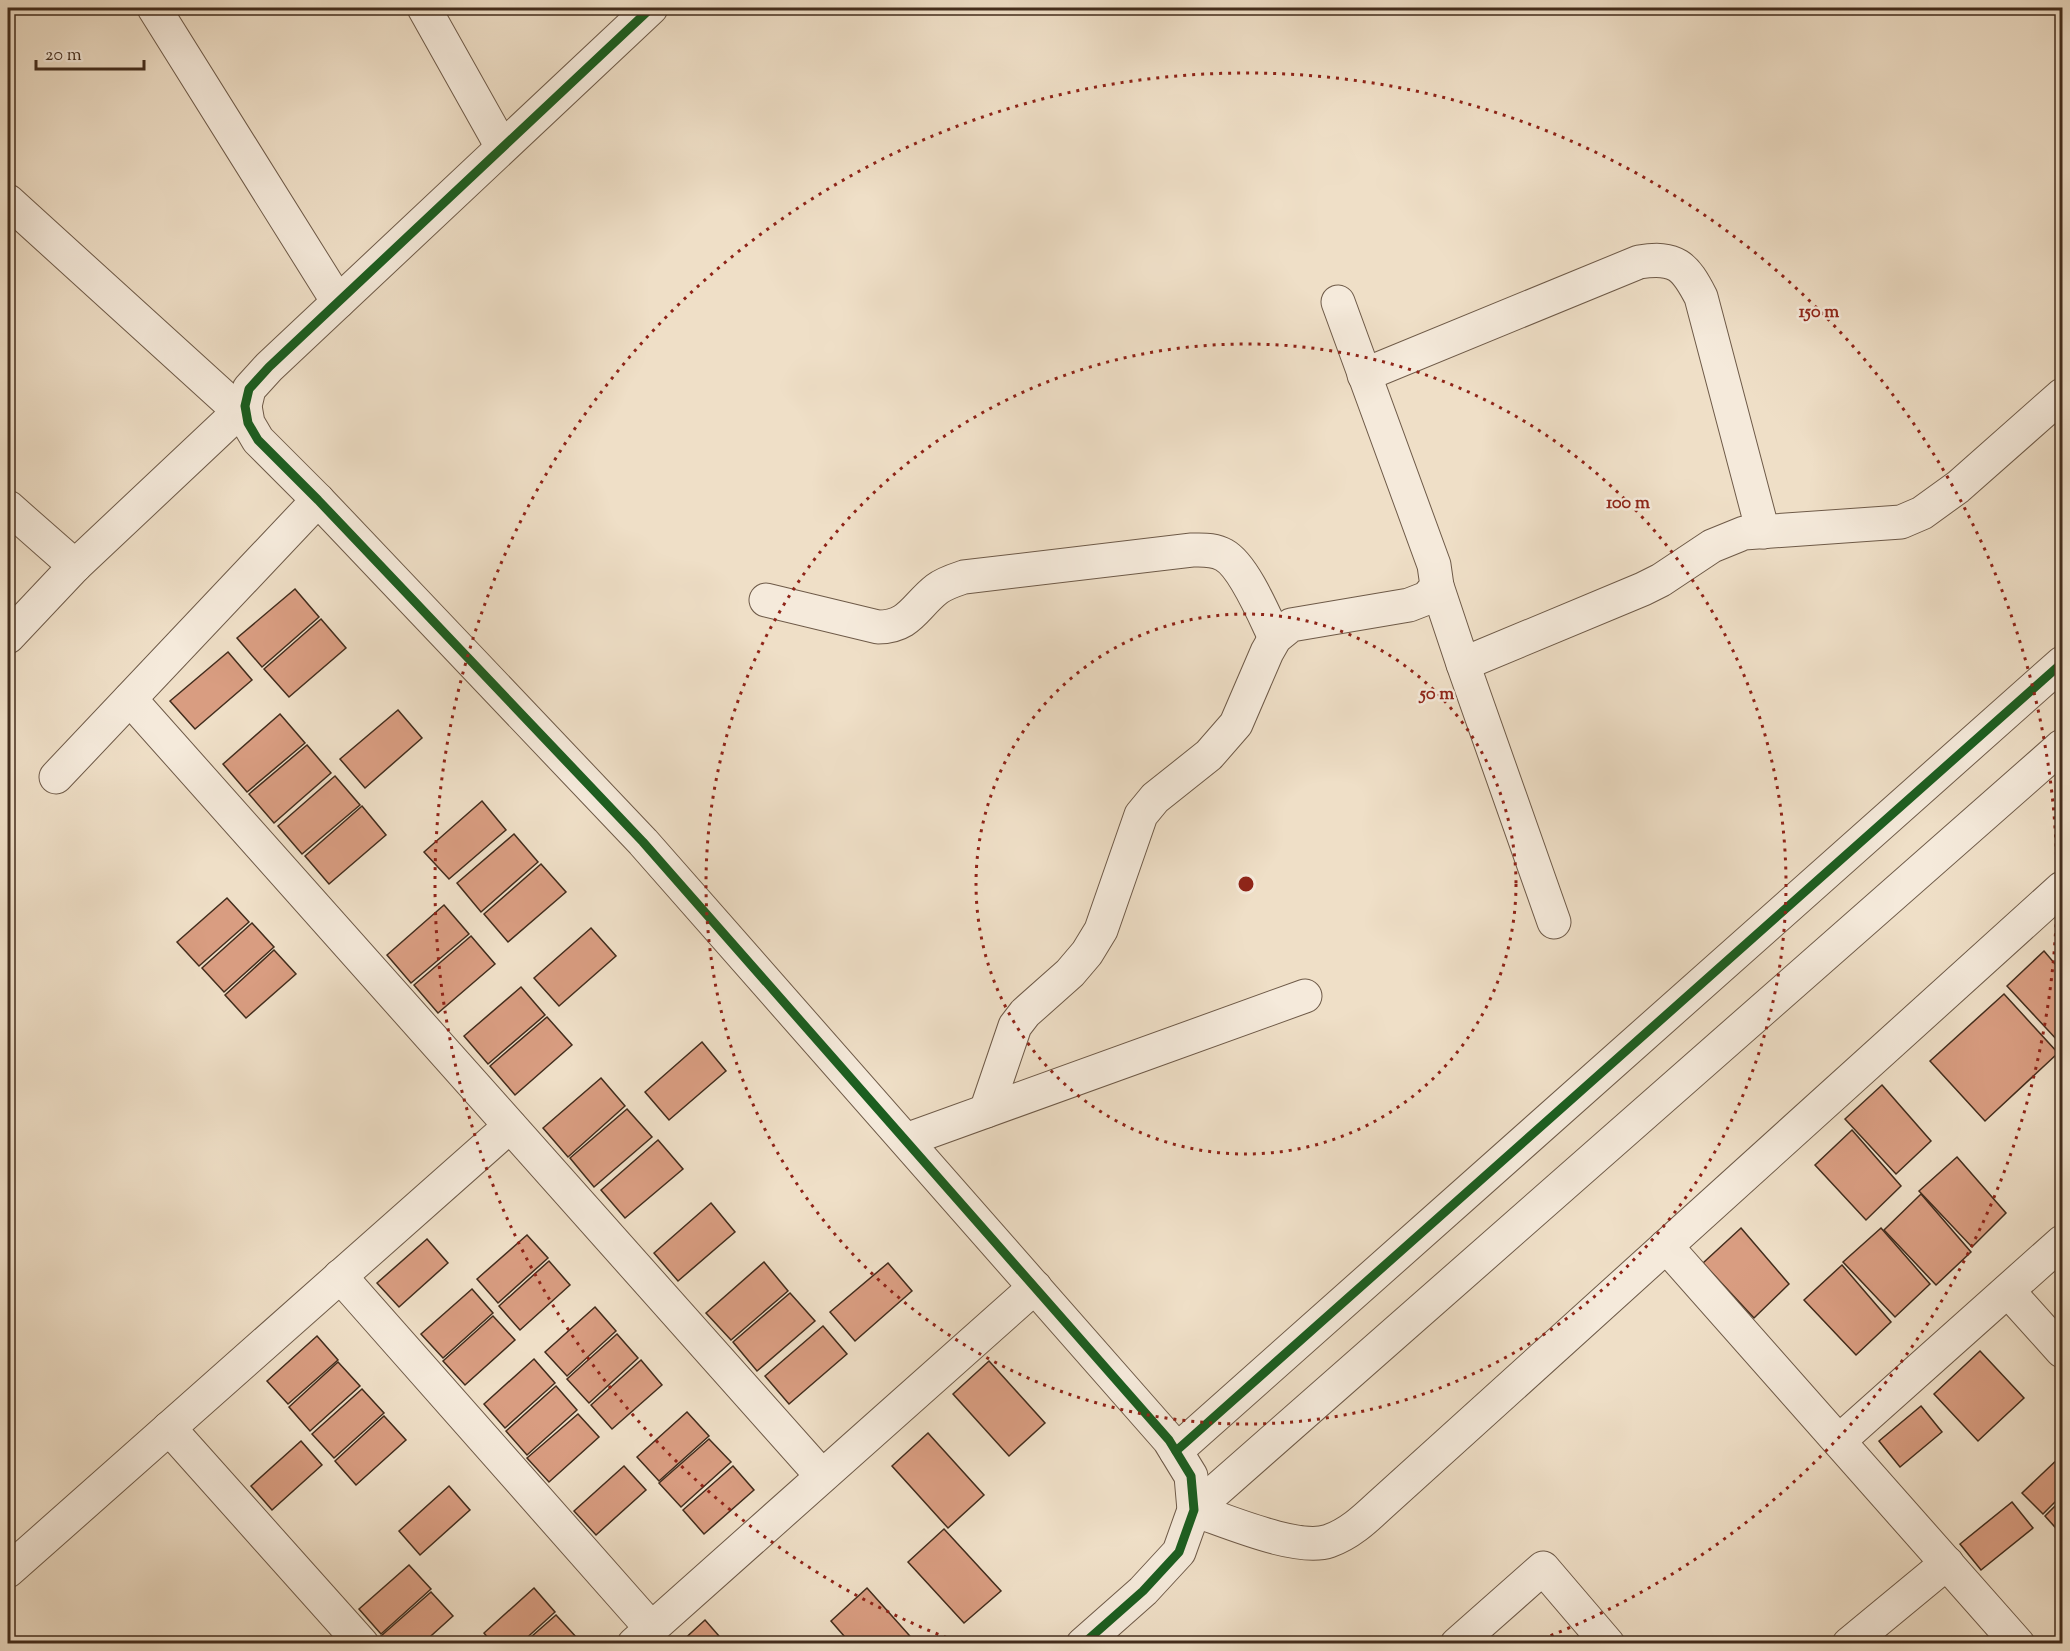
<svg xmlns="http://www.w3.org/2000/svg" width="2070" height="1651" viewBox="0 0 2070 1651" font-family="'Sorts Mill Goudy',serif">
	<rect width="100%" height="100%" fill="#efdfc7"/>
	<filter id="stains"><feTurbulence type="fractalNoise" baseFrequency=".00333" numOctaves="4"/><feColorMatrix values="0 0 0 0 .2 0 0 0 0 .09 0 0 0 0 .02 0 0 0 .5 -.17"/></filter>
	<radialGradient id="worn" r=".72"><stop offset=".6" stop-color="#630" stop-opacity="0"/><stop offset="1" stop-color="#630" stop-opacity=".3"/></radialGradient>
	<g fill="#d99d81" stroke="#432d1d" stroke-width="1.5">
		<polygon points="295,589 319,617 262,667 237,638"/>
		<polygon points="321,619 346,648 289,697 264,669"/>
		<polygon points="228,652 252,680 195,729 170,701"/>
		<polygon points="398,710 422,738 365,788 340,759"/>
		<polygon points="280,714 305,743 247,792 223,764"/>
		<polygon points="307,745 331,773 274,823 249,794"/>
		<polygon points="335,776 360,805 302,854 278,826"/>
		<polygon points="482,801 506,830 449,879 424,852"/>
		<polygon points="362,806 386,835 329,884 305,856"/>
		<polygon points="514,834 538,862 481,912 457,883"/>
		<polygon points="541,864 566,892 508,942 484,914"/>
		<polygon points="227,898 249,922 199,966 177,942"/>
		<polygon points="444,905 469,934 411,983 387,955"/>
		<polygon points="252,923 274,947 224,992 202,968"/>
		<polygon points="591,928 616,956 559,1006 534,978"/>
		<polygon points="471,936 495,964 438,1013 414,985"/>
		<polygon points="274,950 296,974 246,1018 225,995"/>
		<polygon points="2044,951 2062,972 2062,1037 2058,1041 2007,986"/>
		<polygon points="521,987 545,1015 488,1064 464,1036"/>
		<polygon points="2004,994 2058,1053 1985,1121 1930,1061"/>
		<polygon points="547,1017 572,1045 515,1095 490,1066"/>
		<polygon points="702,1042 726,1071 669,1120 645,1092"/>
		<polygon points="601,1078 625,1106 568,1157 543,1128"/>
		<polygon points="1882,1085 1931,1141 1896,1174 1845,1119"/>
		<polygon points="627,1109 652,1137 594,1187 570,1158"/>
		<polygon points="1852,1130 1901,1186 1866,1220 1815,1165"/>
		<polygon points="658,1140 683,1169 625,1218 601,1190"/>
		<polygon points="1957,1157 2006,1213 1972,1247 1919,1191"/>
		<polygon points="1921,1194 1971,1252 1936,1285 1884,1230"/>
		<polygon points="711,1203 735,1232 678,1281 654,1253"/>
		<polygon points="1741,1228 1789,1284 1754,1318 1703,1263"/>
		<polygon points="1881,1228 1930,1284 1895,1317 1843,1262"/>
		<polygon points="527,1235 548,1258 498,1303 477,1279"/>
		<polygon points="427,1239 448,1263 399,1307 377,1283"/>
		<polygon points="549,1261 570,1285 520,1330 499,1306"/>
		<polygon points="764,1262 788,1291 731,1340 706,1313"/>
		<polygon points="888,1263 912,1291 855,1341 830,1312"/>
		<polygon points="1842,1265 1891,1322 1856,1355 1804,1300"/>
		<polygon points="472,1289 493,1313 443,1358 421,1334"/>
		<polygon points="790,1293 815,1321 757,1371 733,1342"/>
		<polygon points="595,1307 616,1331 567,1376 545,1352"/>
		<polygon points="493,1316 515,1340 465,1385 443,1361"/>
		<polygon points="823,1326 847,1354 789,1404 765,1376"/>
		<polygon points="617,1334 638,1358 589,1403 567,1379"/>
		<polygon points="317,1336 338,1360 288,1404 267,1381"/>
		<polygon points="1980,1351 2024,1398 1978,1441 1934,1394"/>
		<polygon points="534,1359 555,1383 505,1428 484,1404"/>
		<polygon points="641,1360 662,1385 612,1429 591,1405"/>
		<polygon points="989,1361 1045,1423 1009,1456 953,1394"/>
		<polygon points="338,1362 360,1386 310,1431 289,1407"/>
		<polygon points="556,1386 577,1410 527,1455 506,1431"/>
		<polygon points="362,1389 384,1413 334,1458 312,1434"/>
		<polygon points="1921,1406 1942,1432 1900,1467 1879,1441"/>
		<polygon points="687,1412 709,1436 659,1481 637,1457"/>
		<polygon points="578,1414 599,1437 549,1482 527,1458"/>
		<polygon points="384,1416 406,1440 356,1485 335,1461"/>
		<polygon points="928,1433 984,1495 948,1528 892,1466"/>
		<polygon points="709,1439 731,1462 681,1507 659,1483"/>
		<polygon points="301,1441 322,1465 272,1510 251,1486"/>
		<polygon points="2062,1455 2062,1495 2043,1514 2022,1493"/>
		<polygon points="624,1466 646,1490 596,1535 574,1511"/>
		<polygon points="733,1466 754,1490 704,1534 683,1510"/>
		<polygon points="449,1486 470,1510 420,1555 399,1531"/>
		<polygon points="2062,1499 2062,1535 2045,1516"/>
		<polygon points="2012,1502 2033,1528 1981,1570 1960,1544"/>
		<polygon points="944,1529 1001,1591 964,1623 908,1562"/>
		<polygon points="409,1565 431,1589 381,1634 359,1609"/>
		<polygon points="534,1588 555,1612 520,1644 493,1644 484,1633"/>
		<polygon points="867,1588 917,1644 851,1644 831,1621"/>
		<polygon points="431,1592 453,1616 422,1644 388,1644 381,1636"/>
		<polygon points="556,1615 577,1638 571,1644 523,1644"/>
		<polygon points="705,1620 726,1644 679,1644"/>
	</g>
	<g fill="none" stroke-linecap="round" stroke-linejoin="round">
		<g stroke="#6e5a48" stroke-width="35">
			<g id="street">
				<polyline points="154,8 338,302"/>
				<polyline points="424,8 502,147"/>
				<polyline points="651,8 269,367 249,389 245,406 248,423 258,440 318,500 643,842 1169,1440 1191,1476 1194,1510 1179,1552 1143,1591 1083,1644"/>
				<polyline points="8,201 239,411"/>
				<path d="M1364,375L1639,262C1676,256 1685,266 1701,297L1763,532"/>
				<polyline points="8,507 75,566"/>
				<polyline points="1437,586 1463,664 1554,922"/>
				<path d="M766,600L878,627C910,627 915,606 937,589C945,583 955,580 964,577L1192,550C1204,550 1214,549 1224,555C1244,566 1265,617 1275,638"/>
				<polyline points="8,637 75,566 245,406"/>
				<polyline points="1463,664 1643,589 1661,580 1712,546 1744,533 1901,522 1922,513 1958,487 2062,395"/>
				<polyline points="130,699 822,1476"/>
				<polyline points="56,777 318,500"/>
				<polyline points="986,1111 1015,1026 1025,1013 1070,973 1087,953 1101,930 1141,815 1155,798 1209,755 1236,724 1267,652 1275,638 1291,625 1409,605 1427,598 1437,586 1434,565 1338,302"/>
				<polyline points="906,1140 1305,996"/>
				<polyline points="1666,1246 2018,1644"/>
				<polyline points="340,1276 651,1628"/>
				<polyline points="2008,1291 2062,1351"/>
				<polyline points="169,1428 362,1644"/>
				<polyline points="1839,1441 2062,1242"/>
				<polyline points="1176,1451 2062,663"/>
				<polyline points="1194,1510 2062,746"/>
				<path d="M1194,1510C1227,1521 1298,1552 1329,1541C1349,1534 1364,1520 1379,1506L2062,888"/>
				<polyline points="8,1571 510,1126"/>
				<polyline points="634,1644 1035,1287"/>
				<polyline points="1457,1644 1543,1568 1608,1644"/>
				<polyline points="1849,1644 1947,1563"/>
			</g>
		</g>
		<use href="#street" stroke="#f5eadb" stroke-width="33"/>
		<g stroke="#f5eadb" stroke-width="13">
			<g id="cycleway">
				<polyline points="651,8 269,367 249,389 245,406 248,423 258,440 318,500 643,842 1169,1440 1191,1476 1194,1510 1179,1552 1143,1591 1083,1644"/>
				<polyline points="1176,1451 2062,663"/>
			</g>
		</g>
		<use href="#cycleway" stroke="#1b5e20" stroke-width="9"/>
	</g>
	<g fill="none" stroke="#8f2418" stroke-width="3" stroke-dasharray="3 6">
		<circle cx="1246" cy="884" r="270"/>
		<circle cx="1246" cy="884" r="540"/>
		<path d="M955 1641A811 811 0 1 1 1537 1641"/>
	</g>
	<circle cx="1246" cy="884" r="9" fill="#8f2418" stroke="#f5eadb" stroke-width="3"/>
	<g font-size="18" text-anchor="middle" font-weight="bold" fill="#8f2418" stroke="#f5eadb" stroke-width="5" stroke-linejoin="round" paint-order="stroke">
		<text x="1819" y="317">150 m</text>
		<text x="1628" y="508">100 m</text>
		<text x="1437" y="699">50 m</text>
	</g>
	<rect width="2070" height="1651" fill="none" stroke="#efdfc7" stroke-width="30"/>
	<rect x="9" y="9" width="2052" height="1633" fill="none" stroke="#432d1d" stroke-width="3"/>
	<rect x="15" y="15" width="2040" height="1621" fill="none" stroke="#432d1d" stroke-width="1.5"/>
	<path d="M36 60v9h108v-9" fill="none" stroke="#432d1d" stroke-width="3"/>
	<text x="45" y="60" font-size="18" fill="#432d1d" stroke="#f5eadb" stroke-width="4.5" paint-order="stroke">20 m</text>
	<rect width="100%" height="100%" filter="url(#stains)"/>
	<rect width="100%" height="100%" fill="url(#worn)"/>
</svg>
